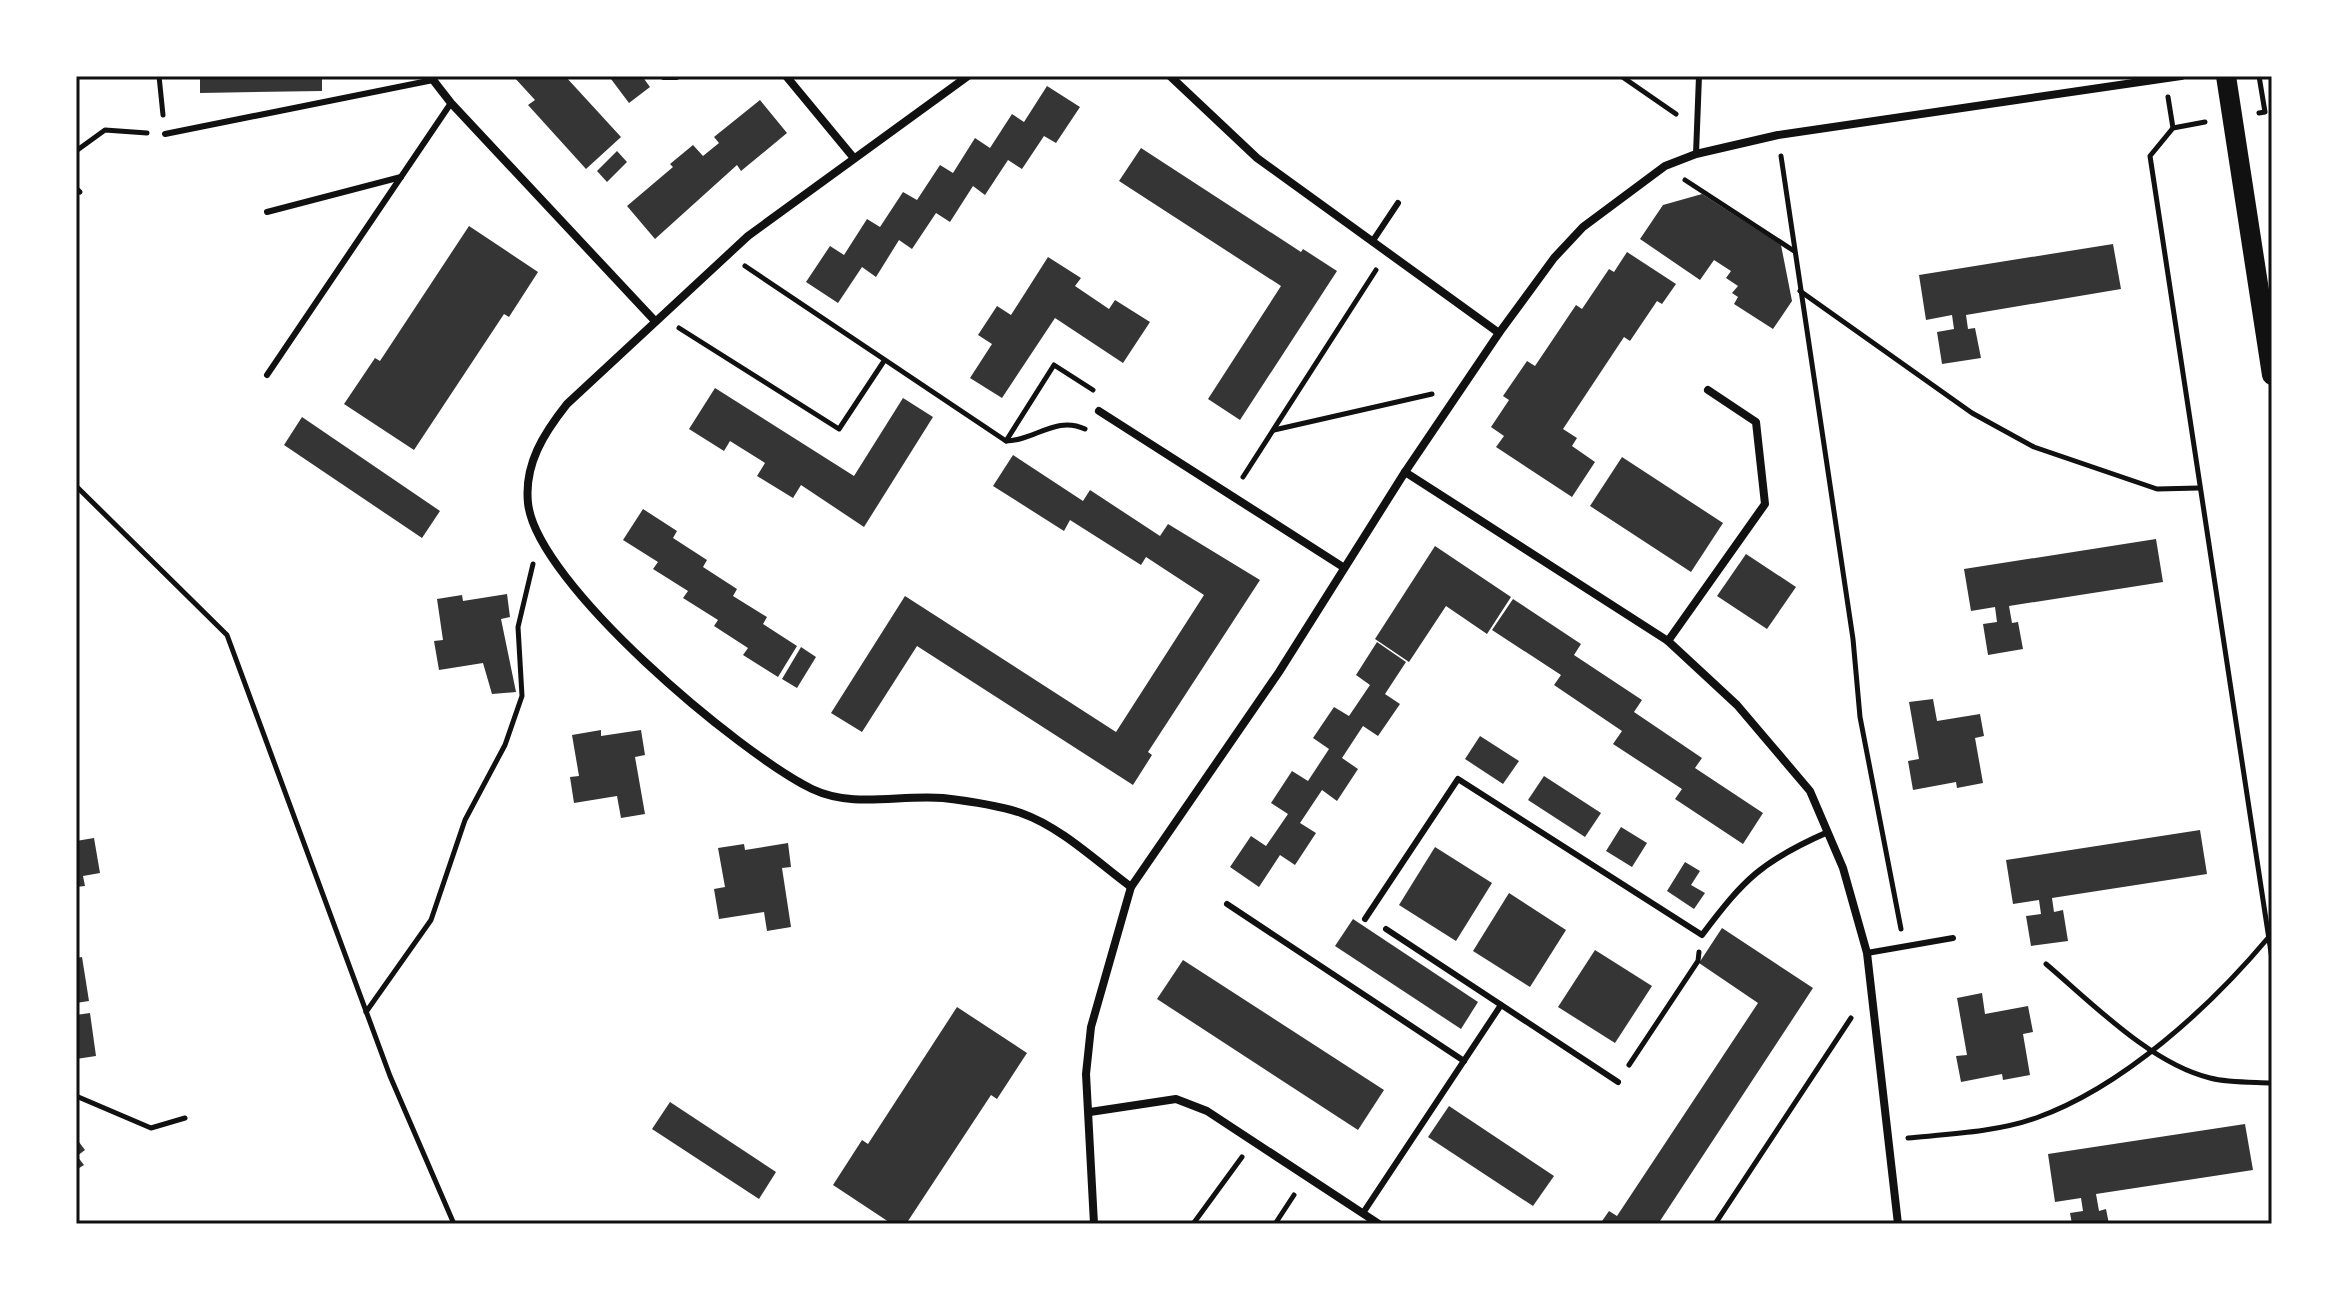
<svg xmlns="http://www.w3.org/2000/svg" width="2348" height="1300" viewBox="0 0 2348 1300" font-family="'Crimson Pro',serif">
	<rect width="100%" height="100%" fill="#fff"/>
	<g fill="#353535">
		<polygon points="200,76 322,76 322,91 200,93"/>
		<polygon points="513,76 565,76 621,137 586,169 528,105 535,100"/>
		<polygon points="616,76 642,76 650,87 629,103 611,79"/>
		<polygon points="1047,86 1080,107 1056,143 1044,136 1022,169 1008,160 985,195 973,186 950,222 936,213 912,249 899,240 876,277 862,267 838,303 806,282 830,246 844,255 867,219 880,227 903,192 917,200 940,165 953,173 975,138 990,148 1012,114 1024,122"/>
		<polygon points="760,100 787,133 741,171 737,165 655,239 627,206 673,167 670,164 693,145 703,156 719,143 714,137"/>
		<polygon points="1141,148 1301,252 1303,249 1337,271 1240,420 1208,399 1281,286 1119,181"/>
		<polygon points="617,151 627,162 607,182 597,171"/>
		<polygon points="1702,194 1781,245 1792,301 1773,329 1734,304 1738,297 1732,293 1738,286 1726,278 1731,271 1714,260 1700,280 1640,239 1663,205"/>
		<polygon points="469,226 538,272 509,317 504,314 414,450 344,404 375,358 380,361"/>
		<polygon points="2113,244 2121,289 1966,315 1968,329 1975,328 1981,358 1942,364 1937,332 1954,329 1952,315 1926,320 1919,275"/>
		<polygon points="1627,252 1676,284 1662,304 1657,301 1630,341 1624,337 1563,429 1577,438 1572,446 1595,462 1572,497 1496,447 1504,436 1491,427 1509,400 1503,396 1527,361 1535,366 1576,305 1582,309 1609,269 1614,272"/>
		<polygon points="1048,257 1081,278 1075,286 1109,309 1115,300 1150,322 1123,363 1055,318 1002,398 970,378 992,344 978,335 997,306 1011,315"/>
		<polygon points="715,388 854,476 903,398 933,417 864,527 801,485 793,498 757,476 765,463 730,441 724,451 689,429"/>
		<polygon points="302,417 440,511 422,538 284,445"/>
		<polygon points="1013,455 1083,501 1090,490 1160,536 1168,524 1260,580 1148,752 1152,755 1133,785 917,646 862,732 831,713 905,596 1116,732 1204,595 1146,557 1141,565 1070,520 1064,531 993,486"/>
		<polygon points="1622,457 1723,523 1691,572 1590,506"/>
		<polygon points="643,509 677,531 673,538 707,560 703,567 737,589 733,596 767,617 763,624 797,646 778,677 743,655 748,648 714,626 718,620 683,598 688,591 653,569 658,562 623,540"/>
		<polygon points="2156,539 2163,582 2009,606 2012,623 2018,622 2023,649 1988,655 1983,624 1997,622 1995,607 1971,611 1964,569"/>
		<polygon points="1435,546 1511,597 1487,634 1446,606 1409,662 1375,639"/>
		<polygon points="1746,554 1796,587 1767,629 1717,596"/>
		<polygon points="507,594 510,617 501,619 516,692 492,694 483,663 439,670 434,641 443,640 437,599 462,595 463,601"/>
		<polygon points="1513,599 1581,644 1574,655 1642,700 1634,712 1702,758 1695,768 1763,813 1743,844 1675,799 1682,789 1613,744 1622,731 1554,685 1561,675 1492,630"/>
		<polygon points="1377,642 1406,662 1385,694 1400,704 1378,736 1363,726 1342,758 1358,769 1337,801 1322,790 1300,823 1316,833 1295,865 1280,855 1259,887 1230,867 1251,836 1266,846 1288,814 1271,803 1292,771 1308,781 1329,749 1313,738 1334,707 1349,716 1370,685 1356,675"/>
		<polygon points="801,647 816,657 797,688 782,679"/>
		<polygon points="1933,699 1937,721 1980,714 1984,736 1975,738 1983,783 1957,788 1956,782 1913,790 1908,761 1919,759 1909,702"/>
		<polygon points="601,730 601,736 641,730 645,755 635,757 645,814 621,818 617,796 574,803 570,777 579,776 572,735"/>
		<polygon points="1480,736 1519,761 1503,784 1465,759"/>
		<polygon points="1544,776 1601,813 1585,837 1528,800"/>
		<polygon points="1621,827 1647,843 1632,867 1606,851"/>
		<polygon points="2200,830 2207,874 2052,898 2054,912 2063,910 2068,941 2031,946 2026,916 2041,914 2039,900 2013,904 2006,860"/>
		<polygon points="94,838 100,873 83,876 85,886 76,887 76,841"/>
		<polygon points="788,843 791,867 782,868 791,927 767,931 764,912 719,919 714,889 725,887 718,848 744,844 745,850"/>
		<polygon points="1435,847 1492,883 1456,941 1399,905"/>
		<polygon points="1685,862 1700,871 1691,885 1705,893 1694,909 1667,891"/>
		<polygon points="1509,893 1566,930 1530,987 1473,951"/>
		<polygon points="1353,919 1478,1002 1461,1029 1335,946"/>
		<polygon points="1722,928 1813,988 1658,1224 1600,1224 1609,1211 1617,1216 1758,1003 1699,963"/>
		<polygon points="1595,950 1652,986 1615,1043 1558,1007"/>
		<polygon points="82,957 89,1001 76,1003 76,958"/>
		<polygon points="1183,960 1384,1090 1358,1130 1157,999"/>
		<polygon points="1982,993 1985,1014 2028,1006 2033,1032 2023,1034 2030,1075 2003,1080 2002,1074 1961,1082 1956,1056 1967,1055 1957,998"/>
		<polygon points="957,1007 1027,1053 997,1099 991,1095 906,1224 892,1224 833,1185 862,1140 868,1144"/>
		<polygon points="90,1013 96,1056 76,1059 76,1015"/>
		<polygon points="670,1102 776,1172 759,1199 652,1129"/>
		<polygon points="1449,1106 1554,1176 1533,1206 1428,1137"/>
		<polygon points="2245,1124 2253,1170 2096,1194 2099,1211 2106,1209 2109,1224 2072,1224 2070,1213 2083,1211 2081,1198 2055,1202 2048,1154"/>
		<polygon points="76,1138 85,1150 77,1156 84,1165 76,1170"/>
	</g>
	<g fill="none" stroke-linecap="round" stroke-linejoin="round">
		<g stroke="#111" stroke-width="5">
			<polyline points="159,76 163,115"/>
			<polyline points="1621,76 1676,114"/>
			<polyline points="2168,97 2173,128"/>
			<polyline points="2259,113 2265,112 2259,76"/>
			<polyline points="2205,122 2173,128 2150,156 2272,959"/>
			<polyline points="76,151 105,130 147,133"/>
			<polyline points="1781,156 1853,639 1860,717 1901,929"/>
			<polyline points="1685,180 1794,251"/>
			<polyline points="76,188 80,192"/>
			<path d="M745,266L1006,441C1034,441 1056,415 1085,429"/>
			<polyline points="1800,291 1972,413 2034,447 2157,489 2199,488"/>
			<polyline points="679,328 839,429 884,361"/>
			<polyline points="1274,430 1432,394"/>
			<polyline points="1006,441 1054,365 1093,390"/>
			<polyline points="1243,477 1376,270"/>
			<polyline points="76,486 227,635 390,1076 454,1224"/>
			<path d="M2046,964C2091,1002 2151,1064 2210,1078C2229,1083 2252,1082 2272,1083"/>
			<polyline points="366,1012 431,920 465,820 505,745 522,696 518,627 533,564"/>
			<polyline points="1629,1065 1698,961 1699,952"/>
			<polyline points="76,1096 151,1128 185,1118"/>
			<path d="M1908,1138C1950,1134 1997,1132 2036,1118C2123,1087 2210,1007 2268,938"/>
			<polyline points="1193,1224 1242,1157"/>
			<polyline points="1275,1224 1294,1195"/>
			<polyline points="1715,1224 1851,1018"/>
		</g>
		<g stroke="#111" stroke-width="6">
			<polyline points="165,134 433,80"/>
			<polyline points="1696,154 1699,76"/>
			<polyline points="267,212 401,177"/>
			<polyline points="1372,242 1398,203"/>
			<polyline points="267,375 451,103"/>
			<polyline points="1227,904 1464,1061"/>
			<path d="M1365,919L1458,779L1702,935C1744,879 1762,861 1828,832"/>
			<polyline points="1386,929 1618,1082"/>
			<polyline points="1867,953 1953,938"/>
			<polyline points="1363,1213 1501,1005"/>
		</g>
		<g stroke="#111" stroke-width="8">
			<polyline points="430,76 451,103 655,321"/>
			<polyline points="664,76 676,76"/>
			<polyline points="786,76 853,157"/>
			<path d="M968,76L748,236L567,404C544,433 524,464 528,503C536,583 739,753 812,789C854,809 900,794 943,798C968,801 998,805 1021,813C1061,827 1097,862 1131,887"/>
			<polyline points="1170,76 1257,158 1499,333"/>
			<polyline points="1099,411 1343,567"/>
			<polyline points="1405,472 1668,641 1737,705 1810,791 1843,868 1867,953 1898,1224"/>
			<polyline points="1668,641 1765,504 1756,422 1708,390"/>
			<polyline points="1090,1112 1176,1099 1207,1111 1379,1224"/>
			<polyline points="1094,1224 1086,1074 1091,1027 1131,887 1279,672 1405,472 1499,333 1554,258 1583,227 1665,166 1696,154 1778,135 2181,76"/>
		</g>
		<polyline stroke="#111" stroke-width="20" points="2226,76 2272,375"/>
	</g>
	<rect width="2348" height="1300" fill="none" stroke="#ffffff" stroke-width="156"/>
	<rect x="78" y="78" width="2192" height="1144" fill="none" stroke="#111" stroke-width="3"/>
</svg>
